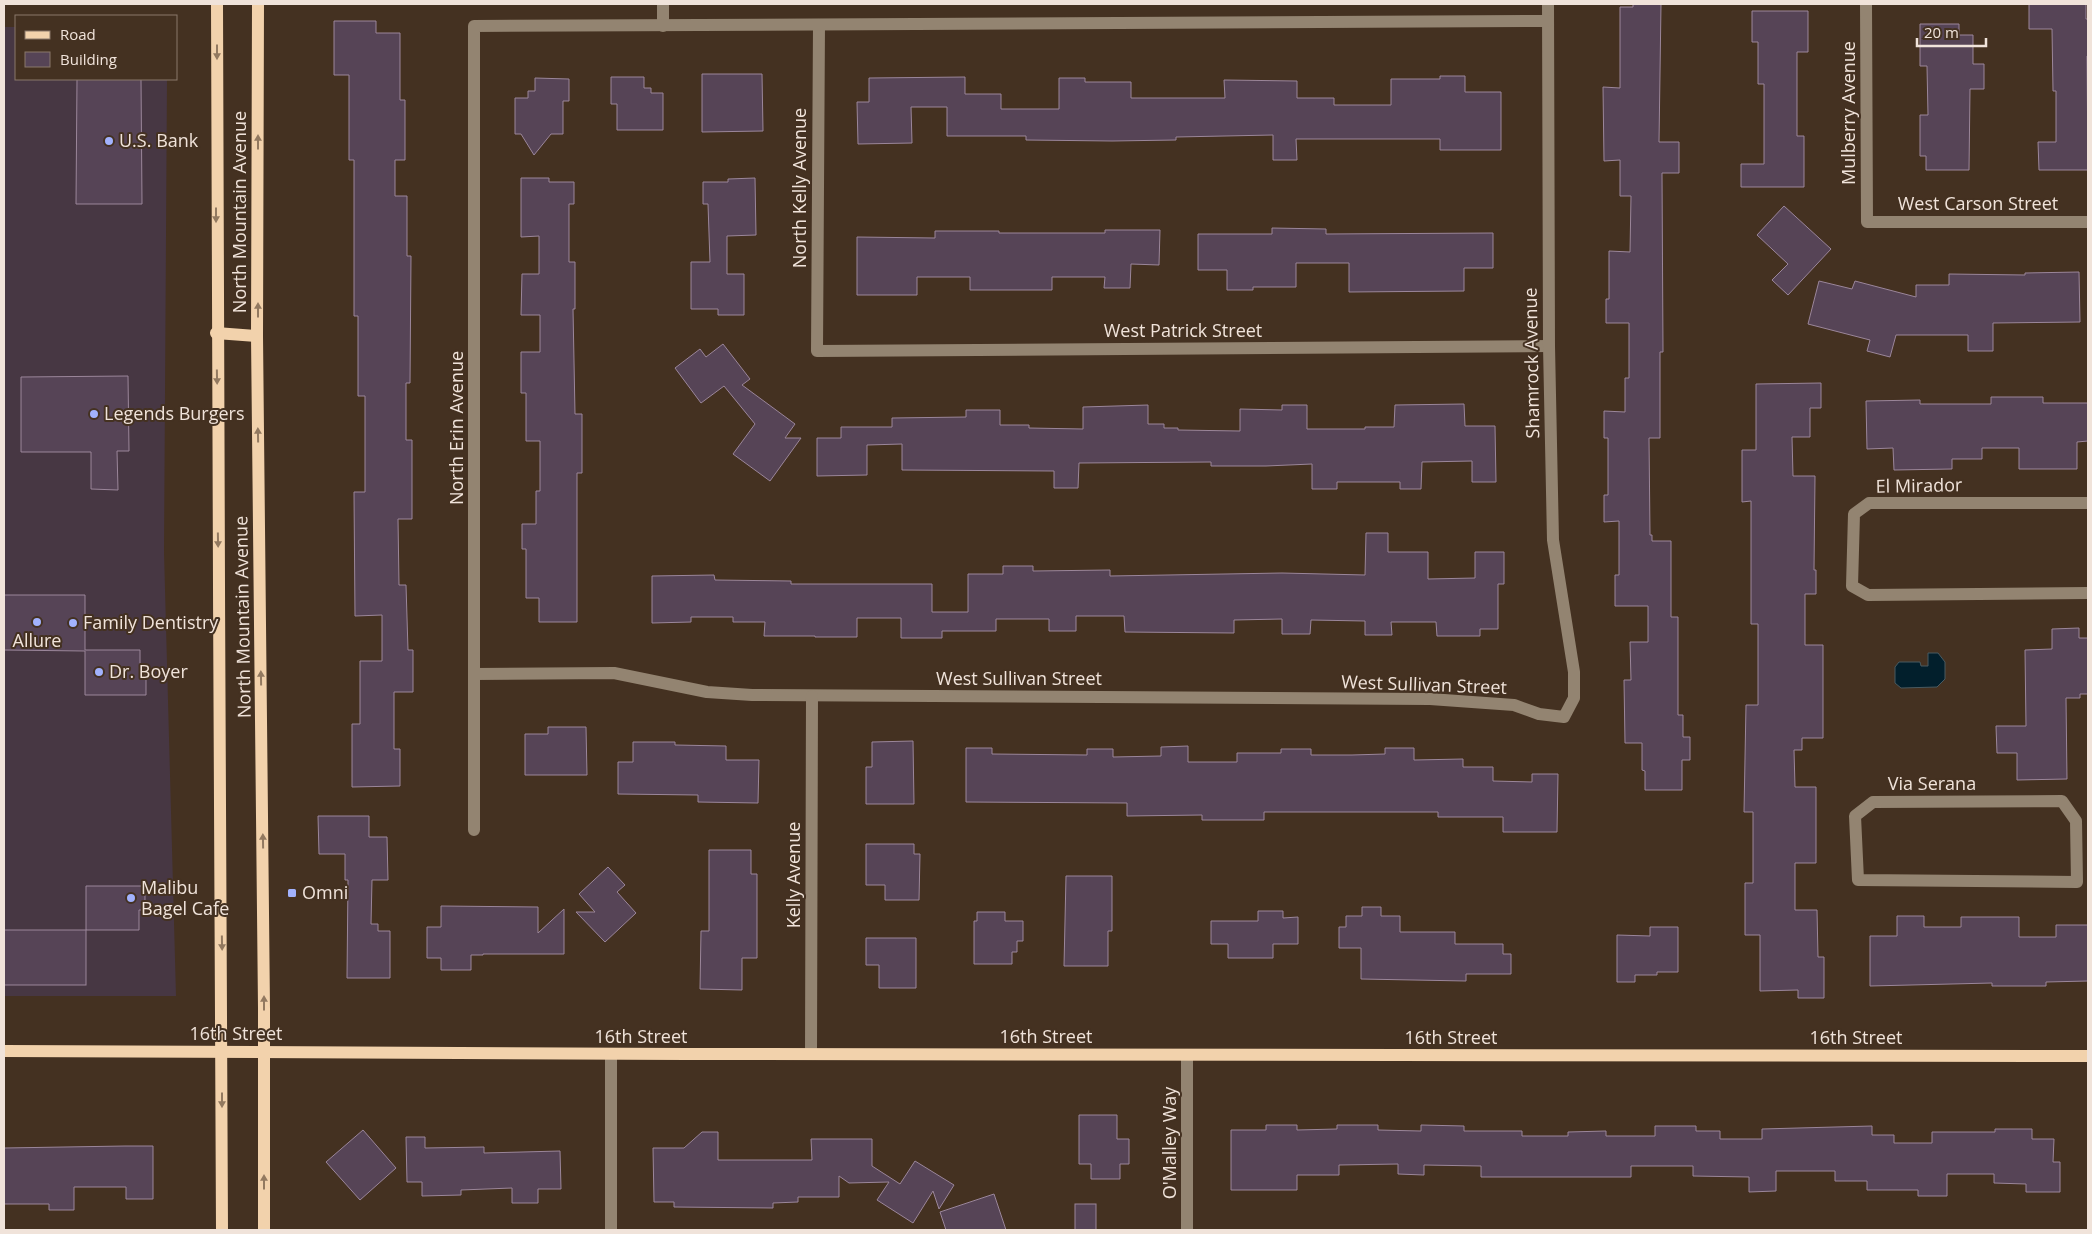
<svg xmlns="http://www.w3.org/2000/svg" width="2092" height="1234" viewBox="0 0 2092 1234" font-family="'Open Sans',sans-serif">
	<rect width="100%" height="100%" fill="#443121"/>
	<polygon fill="#473743" points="4,27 16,27 16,79 167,79 164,552 176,996 4,996"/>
	<polygon fill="#021f2c" stroke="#495a60" points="1928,653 1938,653 1945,662 1945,679 1937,687 1901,688 1895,683 1895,667 1899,662 1920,662 1921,666 1928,666"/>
	<g fill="#564456" stroke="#9b869a">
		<polygon points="1633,4 1661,4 1659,142 1679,142 1679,173 1662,173 1663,352 1660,352 1660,438 1649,438 1650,535 1652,535 1652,541 1671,541 1671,617 1678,617 1678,715 1683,715 1683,737 1690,737 1690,760 1682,760 1682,790 1645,790 1645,771 1642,770 1642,743 1625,743 1624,680 1631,680 1630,642 1648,642 1648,606 1615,606 1615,575 1619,575 1619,521 1604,522 1604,495 1608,495 1608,438 1604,438 1604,411 1625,412 1625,378 1629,378 1629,323 1606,323 1606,299 1609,299 1609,251 1630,252 1631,196 1620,196 1620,160 1604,161 1603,87 1620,88 1620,7 1633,7"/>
		<polygon points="2029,4 2086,4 2086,19 2088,19 2088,56 2087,56 2088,170 2039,170 2038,142 2056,142 2056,91 2053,91 2052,29 2029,29"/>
		<polygon points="1752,11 1808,11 1808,52 1797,52 1797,136 1804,136 1804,187 1741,187 1741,164 1764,164 1764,84 1758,84 1758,42 1752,42"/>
		<polygon points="334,21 376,21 376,33 400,33 400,100 405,100 405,160 395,160 395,196 407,196 407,256 411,256 410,383 406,383 406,440 412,440 412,519 398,519 399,585 406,585 408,650 413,650 413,692 394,692 394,749 400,749 400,786 352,787 352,724 360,724 360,661 382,661 382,615 355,616 354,492 365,492 365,396 358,396 358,316 354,316 354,160 349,160 349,75 334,75"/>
		<polygon points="1920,24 1959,24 1959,35 1973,35 1973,64 1984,64 1984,89 1970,89 1969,170 1926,170 1926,156 1920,156 1920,115 1928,115 1927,66 1920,66"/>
		<polygon points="702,74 762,74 763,131 702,132"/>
		<polygon points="1440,76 1465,76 1465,92 1501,92 1501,150 1440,150 1440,139 1296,139 1297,160 1273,160 1273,135 1176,137 1176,140 1112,141 1026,140 1026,136 947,136 947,107 911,107 912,143 858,144 857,102 869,102 869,78 965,77 965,94 1001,94 1001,109 1059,109 1059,78 1085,78 1085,82 1131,82 1131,98 1225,98 1224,80 1297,81 1297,98 1334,98 1334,105 1391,105 1391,79 1440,79"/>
		<polygon points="611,77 644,77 644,88 651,88 651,93 663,93 663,130 617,130 617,104 611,104"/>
		<polygon points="535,78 569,79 569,101 563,101 563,134 551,134 534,155 521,134 515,134 515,98 528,98 528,91 535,91"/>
		<polygon points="77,79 141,79 142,204 76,204"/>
		<polygon points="521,178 549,178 549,182 574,182 574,204 569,204 569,262 575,262 575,309 573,309 575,414 582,414 582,473 577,473 577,622 539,622 539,598 526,598 526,549 522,549 522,524 536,524 536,491 540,491 540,441 526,441 526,393 521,393 521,352 540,352 540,315 521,315 522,274 539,274 539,236 521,237"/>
		<polygon points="755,178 756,235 727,236 727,274 744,274 744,315 718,315 718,309 691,309 691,262 710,262 708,204 703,204 703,182 728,182 728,179"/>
		<polygon points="1784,206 1831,249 1788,295 1772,280 1788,264 1757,235"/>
		<polygon points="1272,228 1326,229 1326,234 1493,233 1493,268 1464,268 1464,291 1349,292 1349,263 1296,263 1296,287 1253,287 1253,290 1227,290 1227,270 1198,270 1198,234 1272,234"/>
		<polygon points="1105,230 1160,230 1159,265 1131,264 1130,288 1104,288 1105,277 1052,277 1052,290 970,290 970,277 917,277 917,295 857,295 857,237 935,238 935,231 999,231 999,233 1105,233"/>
		<polygon points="2079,272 2080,322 1993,323 1993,351 1968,351 1968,335 1896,335 1890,357 1867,351 1870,340 1808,324 1819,281 1852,289 1855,281 1916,297 1916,285 1949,285 1949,274 2025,275 2025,273"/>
		<polygon points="723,344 750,379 742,385 795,424 785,438 801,438 770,481 733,454 755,424 724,386 701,403 675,368 700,349 706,357"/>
		<polygon points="128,376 129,451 117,451 118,490 91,489 91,452 21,452 21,377"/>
		<polygon points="1821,383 1821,408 1810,408 1810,437 1792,437 1793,476 1815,476 1814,570 1816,570 1816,594 1805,594 1805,645 1823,645 1823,738 1802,738 1802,750 1794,750 1795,787 1816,787 1816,863 1795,863 1795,910 1817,910 1818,957 1824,957 1824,998 1798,998 1798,990 1760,991 1760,935 1745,935 1745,883 1753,883 1753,812 1744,812 1746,705 1758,705 1758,624 1751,624 1751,501 1742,502 1742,450 1756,450 1756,384"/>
		<polygon points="1991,397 2043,397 2043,403 2088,403 2088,441 2077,442 2077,469 2019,469 2019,448 1982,448 1982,459 1952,459 1952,469 1894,470 1893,448 1867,449 1866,401 1920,400 1920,404 1991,404"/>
		<polygon points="1464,404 1465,426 1495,426 1496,482 1472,482 1472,461 1422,462 1421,489 1400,489 1400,482 1337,482 1337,489 1312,489 1312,464 1266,466 1211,466 1211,462 1079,463 1078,488 1054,488 1054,471 902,470 902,444 867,445 867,475 817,476 817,438 841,438 841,427 892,427 892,418 966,417 966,410 1000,410 1000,425 1029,425 1029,428 1083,429 1083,407 1148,405 1148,424 1164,424 1164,428 1178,428 1178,430 1240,431 1240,409 1282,410 1282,405 1307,405 1307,429 1365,429 1365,427 1394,427 1395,405"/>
		<polygon points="1366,533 1388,533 1388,552 1428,552 1428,579 1475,578 1475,552 1504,552 1504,584 1498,584 1498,629 1480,629 1480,636 1437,636 1436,622 1391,622 1392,635 1365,635 1365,621 1311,620 1310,634 1282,634 1282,619 1234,620 1234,633 1125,632 1124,616 1076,616 1076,631 1049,631 1049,619 996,619 996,631 942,631 942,638 901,638 901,618 857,618 857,637 815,637 815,636 764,636 765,622 733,622 733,617 691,617 691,622 652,623 652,576 714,575 715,580 791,581 791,584 932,584 932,612 968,612 968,574 1003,574 1003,566 1033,566 1033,571 1110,570 1110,576 1282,573 1365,575"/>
		<polygon points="4,595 85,595 85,650 140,650 140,671 146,671 146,695 85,695 85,651 4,650"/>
		<polygon points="2079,628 2079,638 2088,638 2088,694 2080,694 2080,698 2066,698 2067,779 2017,780 2017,753 1997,753 1996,726 2026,726 2025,650 2052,649 2052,629"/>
		<polygon points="548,727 586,727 587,775 525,775 525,734 548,734"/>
		<polygon points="913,741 914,804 866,804 866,767 872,767 872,742"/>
		<polygon points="633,742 675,742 675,745 726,746 726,760 759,760 758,803 698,802 698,795 618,794 618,762 633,762"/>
		<polygon points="1188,746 1188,762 1237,762 1237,753 1281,753 1281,749 1311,749 1311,755 1352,755 1385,754 1385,748 1414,748 1414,760 1463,759 1463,767 1493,767 1493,781 1532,782 1532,774 1558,774 1557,832 1503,832 1503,817 1438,817 1438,812 1264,812 1264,820 1202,820 1202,815 1127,816 1127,803 966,802 966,748 992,748 992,754 1087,755 1087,749 1113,749 1113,757 1161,756 1161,747"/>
		<polygon points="318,816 369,816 369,837 387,837 388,880 372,880 371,924 378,924 378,931 390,931 390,978 347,978 348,880 345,880 345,854 319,854"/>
		<polygon points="866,844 914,844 914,854 920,854 919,900 885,900 885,885 866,885"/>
		<polygon points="709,850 751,850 751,874 757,874 757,958 742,958 742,990 700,989 701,931 709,931"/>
		<polygon points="608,867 625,885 617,892 636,913 605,942 576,912 595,912 579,894"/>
		<polygon points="1066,876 1112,876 1112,931 1108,931 1108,966 1064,966"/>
		<polygon points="86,886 145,886 145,910 139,910 139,930 86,930"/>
		<polygon points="441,906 538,907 538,933 564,909 564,954 483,954 483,955 471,955 471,970 441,970 441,958 427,958 427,927 441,927"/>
		<polygon points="1362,907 1381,907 1381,916 1400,916 1400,932 1455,932 1455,944 1503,944 1503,954 1511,954 1511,974 1466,974 1466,981 1361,979 1361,948 1339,948 1339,927 1346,927 1346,916 1362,916"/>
		<polygon points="1258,911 1283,911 1283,918 1298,917 1298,944 1273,944 1273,958 1228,958 1228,944 1211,944 1211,921 1258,921"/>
		<polygon points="977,912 1005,912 1005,921 1023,921 1023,941 1017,941 1017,952 1012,952 1012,964 974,964 974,921 977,921"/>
		<polygon points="1897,916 1924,916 1924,927 1961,927 1961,917 2019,917 2019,937 2056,937 2056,925 2088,925 2088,981 2046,982 2046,986 1992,986 1992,983 1870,986 1870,936 1897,936"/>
		<polygon points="1650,927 1678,927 1678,972 1657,972 1657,975 1635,975 1635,982 1617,982 1617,935 1650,936"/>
		<rect x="4" y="930" width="82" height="55"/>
		<polygon points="866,938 916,938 916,988 879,988 879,965 866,965"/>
		<polygon points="1079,1115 1117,1115 1117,1139 1129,1139 1129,1164 1120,1164 1120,1179 1091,1179 1091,1164 1079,1164"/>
		<polygon points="1266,1125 1297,1125 1297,1130 1337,1129 1337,1125 1378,1125 1378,1130 1421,1131 1421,1125 1464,1126 1464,1131 1522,1131 1522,1136 1568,1136 1568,1132 1606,1131 1606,1136 1655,1136 1655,1126 1696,1126 1696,1131 1720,1131 1720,1139 1762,1139 1762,1129 1872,1126 1872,1135 1894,1135 1894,1143 1932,1143 1932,1132 1995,1132 1995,1129 2032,1129 2032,1139 2054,1139 2053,1162 2060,1162 2060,1192 2026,1192 2026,1184 1994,1183 1994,1174 1947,1174 1947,1196 1918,1196 1918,1190 1867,1190 1867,1181 1835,1181 1835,1171 1776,1171 1776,1191 1749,1192 1749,1177 1693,1176 1693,1166 1631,1166 1631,1177 1481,1177 1481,1166 1424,1165 1424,1175 1398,1174 1398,1164 1339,1165 1339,1175 1297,1175 1297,1190 1231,1190 1231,1130 1266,1130"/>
		<polygon points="363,1130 396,1168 360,1200 326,1162"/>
		<polygon points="702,1132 718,1132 718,1160 812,1160 811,1139 872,1139 872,1166 900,1184 915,1161 954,1185 939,1209 933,1191 913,1223 877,1200 889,1182 849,1183 839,1176 839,1197 798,1197 798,1202 773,1203 773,1208 674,1207 674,1202 654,1202 653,1148 684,1148"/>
		<polygon points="406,1137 425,1137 425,1148 484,1147 484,1153 560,1151 561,1189 538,1189 538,1203 512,1203 512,1188 461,1190 461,1195 422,1196 422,1182 407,1182"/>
		<polygon points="125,1146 153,1146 153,1199 126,1199 126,1187 74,1187 74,1210 49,1210 49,1204 4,1204 4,1148"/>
		<polygon points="994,1194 1006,1230 946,1230 940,1212"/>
		<rect x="1075" y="1204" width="21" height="26"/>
	</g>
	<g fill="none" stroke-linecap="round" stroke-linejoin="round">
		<g stroke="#938471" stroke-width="12">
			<polyline points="663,4 663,26"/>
			<polyline points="1866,4 1867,222 2088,222"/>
			<polyline points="819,25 817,351 1549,346"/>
			<polyline points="2088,503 1869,503 1854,514 1852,586 1868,595 2088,593"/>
			<polyline points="474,674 614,673 707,692 752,695 1430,699 1514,705 1539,714 1564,717 1574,698 1574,672 1553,540 1549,346 1548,4"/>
			<polygon points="2062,801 2076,821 2077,882 1858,880 1855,816 1873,802"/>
			<polyline points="474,830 474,26 1548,21"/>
			<polyline points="611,1054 611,1230"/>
			<polyline points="811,1054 812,696"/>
			<polyline points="1187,1230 1187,1055"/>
		</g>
		<g stroke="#f2d2ac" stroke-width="12">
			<path d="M217,4C215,413 223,821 222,1230"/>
			<polyline points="258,4 257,336 264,1008 264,1230"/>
			<polyline points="216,333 257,336"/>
			<polyline points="4,1051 687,1054 2088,1056"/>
		</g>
	</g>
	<defs><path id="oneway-solid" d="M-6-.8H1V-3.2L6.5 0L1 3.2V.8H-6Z" transform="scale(1.25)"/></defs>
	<g fill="#927960">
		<use href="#oneway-solid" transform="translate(217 52) rotate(90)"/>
		<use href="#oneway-solid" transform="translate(258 142) rotate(-90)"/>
		<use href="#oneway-solid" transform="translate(216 215) rotate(90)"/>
		<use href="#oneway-solid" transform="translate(258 310) rotate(-90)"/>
		<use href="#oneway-solid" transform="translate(217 377) rotate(89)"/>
		<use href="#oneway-solid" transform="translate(258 435) rotate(-91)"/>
		<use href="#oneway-solid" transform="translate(218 540) rotate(89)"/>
		<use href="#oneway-solid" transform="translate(261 678) rotate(-91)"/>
		<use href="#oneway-solid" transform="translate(263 841) rotate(-91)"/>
		<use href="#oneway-solid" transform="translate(222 943) rotate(89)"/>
		<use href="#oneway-solid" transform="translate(264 1003) rotate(-90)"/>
		<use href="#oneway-solid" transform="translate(222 1100) rotate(90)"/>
		<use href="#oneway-solid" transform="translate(264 1182) rotate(-90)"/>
	</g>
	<g fill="#a2b2fd" stroke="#443121" stroke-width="2">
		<circle cx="109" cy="141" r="5"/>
		<circle cx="94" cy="414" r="5"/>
		<circle cx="37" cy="622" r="5"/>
		<circle cx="73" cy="623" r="5"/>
		<circle cx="99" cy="672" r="5"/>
		<rect x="287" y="888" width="10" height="10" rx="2.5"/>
		<circle cx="131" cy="898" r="5"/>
	</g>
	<g text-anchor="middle" stroke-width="4" stroke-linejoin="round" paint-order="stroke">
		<g font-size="18" fill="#f0e3da" stroke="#443121">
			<text transform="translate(1849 113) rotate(-90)" y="6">Mulberry Avenue</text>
			<text transform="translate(800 188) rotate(-90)" y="6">North Kelly Avenue</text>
			<text x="1978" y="210">West Carson Street</text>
			<text transform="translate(240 212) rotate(-90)" y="6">North Mountain Avenue</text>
			<text x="1183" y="337">West Patrick Street</text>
			<text transform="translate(1532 363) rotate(-91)" y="6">Shamrock Avenue</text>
			<text transform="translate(457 428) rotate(-90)" y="6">North Erin Avenue</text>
			<text transform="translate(1919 486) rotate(-1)" y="6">El Mirador</text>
			<text transform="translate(243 617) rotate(-91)" y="6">North Mountain Avenue</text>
			<text x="1019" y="685">West Sullivan Street</text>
			<text transform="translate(1424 685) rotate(2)" y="6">West Sullivan Street</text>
			<text x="1932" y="790">Via Serana</text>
			<text transform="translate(794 875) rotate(-90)" y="6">Kelly Avenue</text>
			<text x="236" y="1040">16th Street</text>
			<text x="641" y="1043">16th Street</text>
			<text x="1046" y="1043">16th Street</text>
			<text x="1451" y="1044">16th Street</text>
			<text x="1856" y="1044">16th Street</text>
			<text transform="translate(1170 1143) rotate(-90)" y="6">O'Malley Way</text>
		</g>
		<g font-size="18" fill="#f0e3da" stroke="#443121" text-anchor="start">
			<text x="119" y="147">U.S. Bank</text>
			<text x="104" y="420">Legends Burgers</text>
			<text x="83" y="629">Family Dentistry</text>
			<text x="37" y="647" text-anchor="middle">Allure</text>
			<text x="109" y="678">Dr. Boyer</text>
			<text x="141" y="894">Malibu<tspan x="141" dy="21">Bagel Cafe</tspan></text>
			<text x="302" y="899">Omni</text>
		</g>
	</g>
	<rect width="2092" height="1234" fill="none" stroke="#f0e3da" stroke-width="10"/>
	<rect x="15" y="15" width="162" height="65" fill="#443121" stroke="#89786b"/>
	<rect x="25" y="31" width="25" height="8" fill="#f2d2ac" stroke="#89786b"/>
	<text x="60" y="40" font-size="15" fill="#f0e3da">Road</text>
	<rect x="25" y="52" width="25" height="15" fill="#564456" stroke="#89786b"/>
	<text x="60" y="65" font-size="15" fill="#f0e3da">Building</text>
	<path d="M1917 38v8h69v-8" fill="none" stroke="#f0e3da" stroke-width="2.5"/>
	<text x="1924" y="38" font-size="15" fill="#f0e3da" stroke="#443121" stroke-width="4" paint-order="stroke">20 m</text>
</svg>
